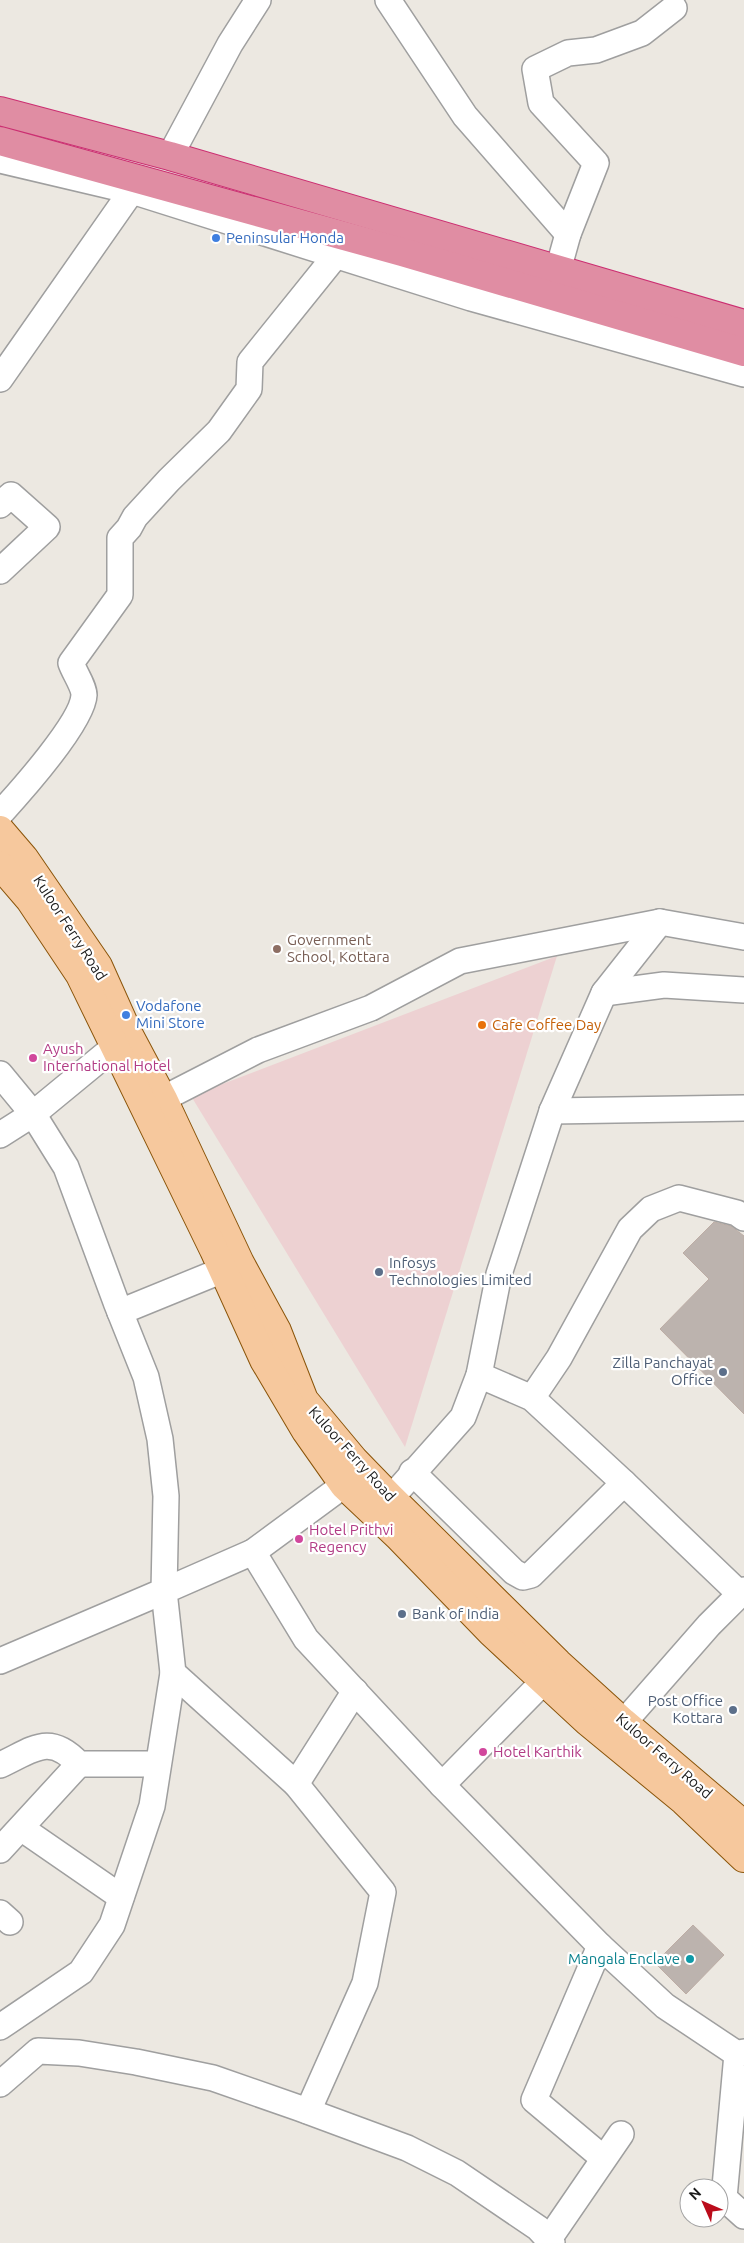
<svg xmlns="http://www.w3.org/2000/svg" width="744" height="2243" viewBox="0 0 744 2243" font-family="Ubuntu,sans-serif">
	<rect width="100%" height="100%" fill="#ece8e1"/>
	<polygon fill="#edd1d2" points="557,956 405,1447 191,1096"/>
	<g fill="#bcb3ae" stroke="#bdada5">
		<polygon points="714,1222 731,1226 744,1236 744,1414 660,1329 709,1279 683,1253"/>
		<polygon points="693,1925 724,1955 686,1994 655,1963"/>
	</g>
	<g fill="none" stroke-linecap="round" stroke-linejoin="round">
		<g stroke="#9f9f9f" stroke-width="28">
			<g id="minor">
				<polyline points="388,0 465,116 568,234"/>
				<polyline points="170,156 230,44 258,0"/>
				<polyline points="0,160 132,191 471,298 744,374"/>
				<polyline points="558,270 568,234 596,163 541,103 535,69 568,53 596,50 642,33 674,8"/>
				<polyline points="0,379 140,179"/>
				<polyline points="0,505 11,495 47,527 0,571"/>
				<path d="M0,814C20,792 83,722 84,695C84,686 74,672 71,663L120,595V538L129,528L135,517L169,480L219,431L249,389L250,362L345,244"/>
				<polyline points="604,993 664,985 744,990"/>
				<polyline points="0,1074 33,1114 66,1167 116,1302 146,1377 160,1439 166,1496 164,1591 0,1661"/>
				<polyline points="145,1108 258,1050 371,1008 460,961 660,922 744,937"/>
				<polyline points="552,1111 744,1108"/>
				<polyline points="0,1135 33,1114 129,1035"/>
				<polyline points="120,1312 223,1270"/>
				<polyline points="479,1375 532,1398 624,1483 740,1594"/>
				<polyline points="532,1398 559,1358 630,1229 651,1209 679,1198 737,1213 744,1218"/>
				<polyline points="412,1472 514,1572 523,1577 531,1575 624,1483"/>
				<polyline points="344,1485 253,1552 164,1591 173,1673 296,1784 355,1691"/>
				<polyline points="391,1498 463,1417 479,1375 499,1274 552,1111 604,993 660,922"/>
				<polyline points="253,1552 306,1639 442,1785 544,1681"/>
				<polyline points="610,1738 709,1625 744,1590"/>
				<path d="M0,1765C33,1750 49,1732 79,1764H158"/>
				<polyline points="296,1784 383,1892 365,1983 308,2111"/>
				<polyline points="442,1785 600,1946 534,2100 603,2158"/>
				<polyline points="21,1828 121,1897"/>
				<polyline points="0,1850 79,1764"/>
				<polyline points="0,1913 10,1922"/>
				<polyline points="600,1946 665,2006 737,2054"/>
				<polyline points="0,2027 81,1972 112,1925 152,1806 173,1673"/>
				<polyline points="744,2052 737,2054 724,2198 744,2216"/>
				<polyline points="0,2084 38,2051 79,2053 136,2062 213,2078 299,2108 407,2148 457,2173 538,2228 552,2243"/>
				<polyline points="549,2239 621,2134"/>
			</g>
		</g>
		<g stroke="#8a5409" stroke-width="30">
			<g id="major">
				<polyline points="0,830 24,858 98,966 129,1035 163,1099 240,1263 277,1331 304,1400 354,1460 388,1495 558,1663 623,1722 744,1825"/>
				<polyline points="0,865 30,900 80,975 214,1250 264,1360 306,1431 344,1485 398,1536 492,1633 588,1722 684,1801 744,1858"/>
			</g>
		</g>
		<g stroke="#cb2e71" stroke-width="30">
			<g id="highway">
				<polyline points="0,111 170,156 744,324"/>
				<polyline points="0,141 402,252 744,352"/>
			</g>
		</g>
		<use href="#minor" stroke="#fff" stroke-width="25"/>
		<use href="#major" stroke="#f6c89d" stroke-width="28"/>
		<use href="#highway" stroke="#e08da3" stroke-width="28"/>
	</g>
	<g fill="#3f7fe0" stroke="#fff" stroke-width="2">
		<circle cx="216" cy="238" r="5"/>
		<circle cx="126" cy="1015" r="5"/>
	</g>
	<circle fill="#8d6e63" stroke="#fff" stroke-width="2" cx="277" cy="949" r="5"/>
	<circle fill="#e8710a" stroke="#fff" stroke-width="2" cx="482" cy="1025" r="5"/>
	<g fill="#d1479c" stroke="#fff" stroke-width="2">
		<circle cx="33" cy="1058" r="5"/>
		<circle cx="299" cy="1539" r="5"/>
		<circle cx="483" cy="1752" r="5"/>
	</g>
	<g fill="#5c6f8a" stroke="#fff" stroke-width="2">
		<circle cx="379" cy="1272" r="5"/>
		<circle cx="723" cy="1372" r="5"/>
		<circle cx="402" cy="1614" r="5"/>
		<circle cx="733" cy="1710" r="5"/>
	</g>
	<circle fill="#0f9aa8" stroke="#fff" stroke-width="2" cx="690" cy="1959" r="5"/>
	<g text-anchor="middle" stroke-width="4.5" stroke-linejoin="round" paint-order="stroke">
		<g font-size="15" fill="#366cbe" stroke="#fff" text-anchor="start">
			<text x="226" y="243">Peninsular Honda</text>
			<text x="136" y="1011">Vodafone<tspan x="136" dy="17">Mini Store</tspan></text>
		</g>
		<g font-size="15" fill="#1b1b1b" stroke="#fff">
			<text transform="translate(70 928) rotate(57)" y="5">Kuloor Ferry Road</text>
			<text transform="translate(352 1454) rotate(48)" y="5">Kuloor Ferry Road</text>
			<text transform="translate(664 1756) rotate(41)" y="5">Kuloor Ferry Road</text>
		</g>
		<g font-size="15" fill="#785e54" stroke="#fff" text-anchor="start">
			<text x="287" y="945">Government<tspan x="287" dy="17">School, Kottara</tspan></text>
		</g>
		<g font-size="15" fill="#c56008" stroke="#fff" text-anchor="start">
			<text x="492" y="1030">Cafe Coffee Day</text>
		</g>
		<g font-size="15" fill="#b23c85" stroke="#fff" text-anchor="start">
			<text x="43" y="1054">Ayush<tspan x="43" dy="17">International Hotel</tspan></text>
			<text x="309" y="1535">Hotel Prithvi<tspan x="309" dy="17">Regency</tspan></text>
			<text x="493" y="1757">Hotel Karthik</text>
		</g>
		<g font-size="15" fill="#4e5e75" stroke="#fff" text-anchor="start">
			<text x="389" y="1268">Infosys<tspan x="389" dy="17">Technologies Limited</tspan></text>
			<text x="713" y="1368" text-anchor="end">Zilla Panchayat<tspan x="713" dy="17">Office</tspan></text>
			<text x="412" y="1619">Bank of India</text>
			<text x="723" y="1706" text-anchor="end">Post Office<tspan x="723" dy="17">Kottara</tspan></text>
		</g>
		<g font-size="15" fill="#0d838f" stroke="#fff" text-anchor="end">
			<text x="680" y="1964">Mangala Enclave</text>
		</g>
	</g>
	<g transform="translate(704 2203) rotate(315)"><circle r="24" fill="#ffffff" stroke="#a4a4a4"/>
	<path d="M0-4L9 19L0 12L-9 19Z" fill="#bb0c1b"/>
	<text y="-8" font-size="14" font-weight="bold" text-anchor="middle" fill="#1b1b1b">N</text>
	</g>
</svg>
